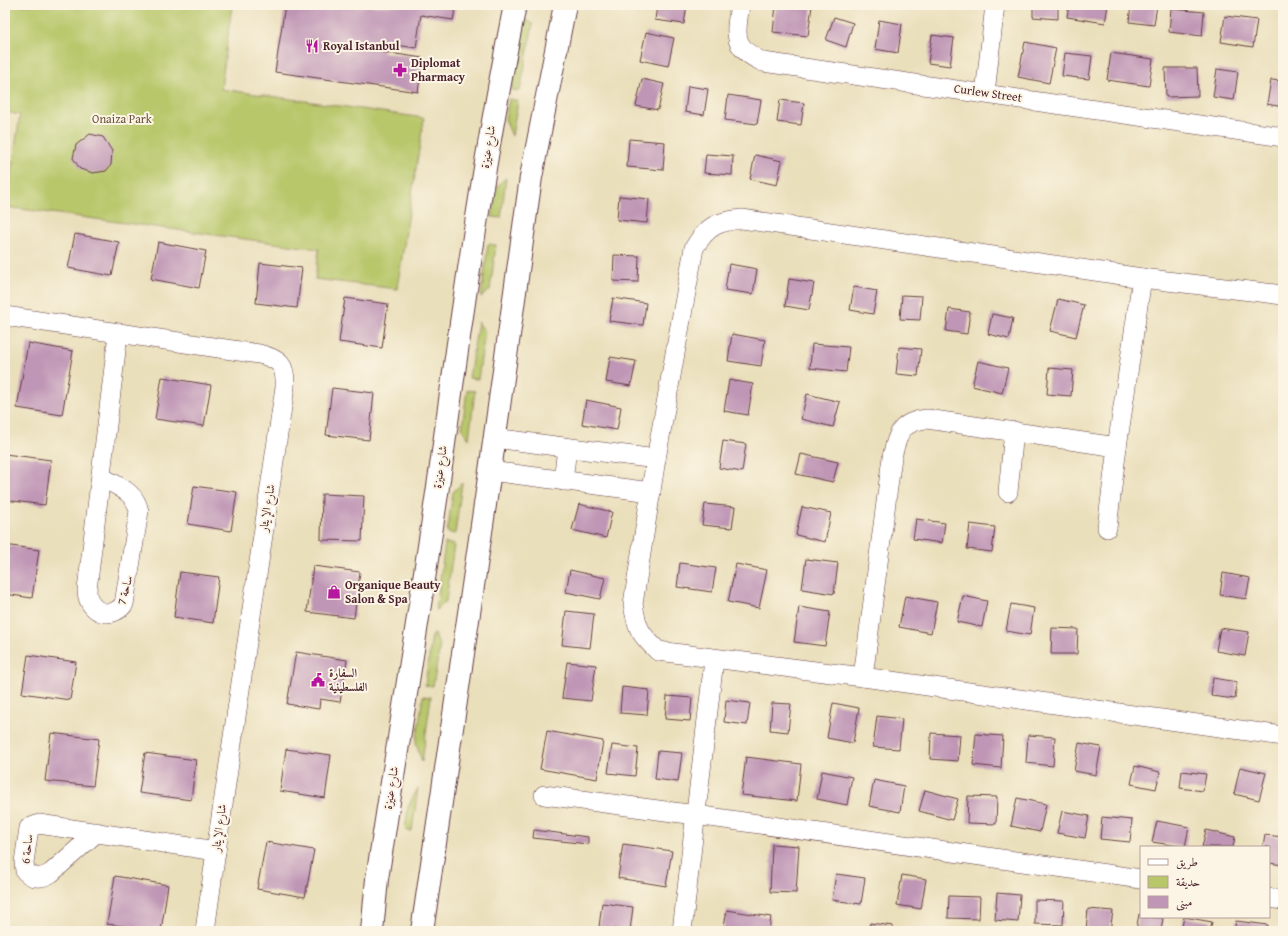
<svg xmlns="http://www.w3.org/2000/svg" width="1288" height="936" viewBox="0 0 1288 936" font-family="'Gentium Book Plus',Amiri,serif">
	<rect width="100%" height="100%" fill="#fcf5e5"/>
	<filter id="ink" filterUnits="userSpaceOnUse"><feTurbulence type="fractalNoise" baseFrequency=".025" numOctaves="2"/><feDisplacementMap in="SourceGraphic" scale="8" xChannelSelector="R" yChannelSelector="G"/><feConvolveMatrix kernelMatrix="1 2 1 2 8 2 1 2 1" color-interpolation-filters="sRGB"/></filter>
	<filter id="wash" filterUnits="userSpaceOnUse"><feTurbulence type="fractalNoise" baseFrequency=".012" numOctaves="4" result="noise"/><feDisplacementMap in="SourceGraphic" scale="16" xChannelSelector="R" yChannelSelector="G"/><feGaussianBlur stdDeviation="0.9" result="paint"/><feColorMatrix in="noise" values="0 0 0 0 0 0 0 0 0 0 0 0 0 0 0 0 0 1.4 0 .05"/><feComposite in="paint" operator="in"/></filter>
	<g filter="url(#wash)">
		<rect width="100%" height="100%" fill="#eadfbb"/>
		<g fill="#b8c76a" stroke="#81734a">
			<polygon points="11,5 232,5 221,89 424,118 397,289 315,279 319,249 6,207 20,115 5,112 5,48"/>
			<polygon points="525,19 533,24 520,91 511,90"/>
			<polygon points="509,99 518,101 512,136 505,119"/>
			<polygon points="506,178 501,218 492,217 497,186"/>
			<polygon points="488,244 496,245 490,290 481,297"/>
			<polygon points="478,322 485,332 478,379 469,378"/>
			<polygon points="467,390 475,391 469,439 462,429"/>
			<polygon points="462,483 455,534 447,532 453,492"/>
			<polygon points="445,543 454,545 446,601 436,610"/>
			<polygon points="434,634 440,646 433,686 425,685 432,635"/>
			<polygon points="423,696 431,697 422,762 416,743"/>
			<polygon points="418,788 412,831 405,830 408,807"/>
		</g>
		<g id="blocks">
			<g fill="#bf96b6">
				<polygon points="285,5 354,6 456,5 453,20 421,15 416,48 383,43 382,52 423,58 418,92 275,72"/>
				<polygon points="657,5 687,5 684,24 655,20"/>
				<polygon points="776,5 812,5 808,36 773,32"/>
				<polygon points="1033,5 1058,5 1058,19 1033,17"/>
				<polygon points="1069,5 1108,5 1105,23 1067,17"/>
				<polygon points="1131,5 1157,5 1154,25 1129,22"/>
				<polygon points="1171,9 1204,12 1202,36 1169,32"/>
				<polygon points="1225,16 1257,20 1253,47 1221,42"/>
				<polygon points="834,17 853,23 846,47 826,40"/>
				<polygon points="879,20 902,24 898,53 875,49"/>
				<polygon points="646,32 674,38 668,66 640,60"/>
				<polygon points="932,35 954,38 950,66 928,63"/>
				<polygon points="1025,42 1056,48 1049,83 1018,77"/>
				<polygon points="1065,53 1092,56 1089,79 1062,76"/>
				<polygon points="1111,53 1153,59 1149,86 1107,80"/>
				<polygon points="1165,68 1197,68 1198,96 1166,97"/>
				<polygon points="1217,69 1238,72 1234,100 1213,97"/>
				<polygon points="642,79 664,84 658,110 636,106"/>
				<polygon points="1271,80 1283,81 1283,107 1267,104"/>
				<polygon points="688,86 708,89 704,115 685,112"/>
				<polygon points="728,95 761,100 757,124 725,120"/>
				<polygon points="780,100 804,103 801,125 777,122"/>
				<polygon points="90,134 103,137 112,151 111,165 106,171 93,173 80,169 73,158 76,145"/>
				<polygon points="629,139 665,142 663,170 627,167"/>
				<polygon points="706,154 733,156 732,175 704,173"/>
				<polygon points="755,155 782,161 777,185 750,179"/>
				<polygon points="619,196 649,199 647,223 617,220"/>
				<polygon points="75,234 119,242 112,276 68,268"/>
				<polygon points="158,242 206,251 199,288 151,279"/>
				<polygon points="614,255 639,256 638,282 613,281"/>
				<polygon points="260,263 302,268 297,308 256,303"/>
				<polygon points="729,264 757,269 753,294 725,290"/>
				<polygon points="789,279 814,283 809,310 785,306"/>
				<polygon points="854,287 877,291 873,314 850,310"/>
				<polygon points="902,295 922,296 920,320 900,319"/>
				<polygon points="345,298 388,304 382,348 339,342"/>
				<polygon points="613,298 646,303 643,325 609,321"/>
				<polygon points="1058,299 1084,305 1076,337 1050,331"/>
				<polygon points="949,309 970,312 967,334 946,331"/>
				<polygon points="992,314 1013,318 1009,339 988,334"/>
				<polygon points="732,334 765,340 761,366 728,361"/>
				<polygon points="28,343 73,351 62,415 17,408"/>
				<polygon points="812,344 849,347 846,372 810,368"/>
				<polygon points="899,347 921,349 918,376 896,374"/>
				<polygon points="610,357 636,361 631,386 606,382"/>
				<polygon points="978,361 1008,368 1002,393 972,386"/>
				<polygon points="1049,368 1073,370 1071,396 1047,394"/>
				<polygon points="162,377 211,385 204,426 155,419"/>
				<polygon points="729,380 753,384 748,415 724,411"/>
				<polygon points="332,388 374,393 369,440 326,435"/>
				<polygon points="807,394 840,402 833,427 801,419"/>
				<polygon points="586,400 621,407 617,430 582,424"/>
				<polygon points="723,441 746,444 742,472 719,468"/>
				<polygon points="5,454 51,460 45,505 5,500"/>
				<polygon points="801,454 838,462 833,482 796,474"/>
				<polygon points="194,486 237,492 231,531 188,524"/>
				<polygon points="322,494 364,496 362,541 321,540"/>
				<polygon points="579,504 612,512 606,538 572,530"/>
				<polygon points="705,504 735,507 732,528 702,525"/>
				<polygon points="802,507 831,513 825,542 796,535"/>
				<polygon points="916,519 945,523 942,543 913,539"/>
				<polygon points="970,524 995,527 992,552 967,549"/>
				<polygon points="5,545 39,550 32,598 5,594"/>
				<polygon points="806,559 838,563 834,594 802,589"/>
				<polygon points="680,563 716,568 712,592 677,587"/>
				<polygon points="736,564 767,570 759,608 728,602"/>
				<polygon points="313,566 360,572 354,618 307,612"/>
				<polygon points="570,570 605,578 600,599 566,592"/>
				<polygon points="180,572 219,577 213,623 174,617"/>
				<polygon points="1223,573 1250,578 1246,599 1220,595"/>
				<polygon points="905,596 937,602 931,633 899,627"/>
				<polygon points="963,596 987,601 982,627 957,622"/>
				<polygon points="1011,604 1034,608 1030,635 1006,631"/>
				<polygon points="799,607 830,612 825,646 794,642"/>
				<polygon points="566,611 594,614 590,648 562,645"/>
				<polygon points="1052,628 1078,629 1077,654 1051,654"/>
				<polygon points="1220,628 1249,632 1245,656 1216,651"/>
				<polygon points="296,652 347,660 340,702 320,699 319,709 287,704"/>
				<polygon points="28,655 76,662 70,700 22,693"/>
				<polygon points="567,662 596,665 591,701 562,698"/>
				<polygon points="1213,678 1237,682 1235,699 1211,696"/>
				<polygon points="622,687 649,690 647,715 620,713"/>
				<polygon points="667,696 692,698 690,721 665,719"/>
				<polygon points="726,700 750,703 747,725 724,722"/>
				<polygon points="772,703 791,704 788,732 770,730"/>
				<polygon points="833,703 859,708 853,743 827,738"/>
				<polygon points="877,716 902,719 899,749 873,747"/>
				<polygon points="547,731 603,741 597,779 540,769"/>
				<polygon points="51,733 99,739 93,786 45,781"/>
				<polygon points="931,733 960,735 958,761 930,759"/>
				<polygon points="976,734 1003,736 1001,768 973,765"/>
				<polygon points="1028,735 1055,737 1053,766 1026,763"/>
				<polygon points="1079,743 1101,747 1096,775 1074,771"/>
				<polygon points="612,745 638,748 635,776 608,773"/>
				<polygon points="286,749 331,755 325,798 280,791"/>
				<polygon points="658,751 682,753 678,782 655,779"/>
				<polygon points="145,753 196,760 191,800 139,793"/>
				<polygon points="746,757 801,764 797,801 741,795"/>
				<polygon points="1135,766 1160,772 1156,789 1131,784"/>
				<polygon points="1240,767 1266,773 1259,800 1234,794"/>
				<polygon points="822,771 852,777 847,805 817,799"/>
				<polygon points="1182,771 1206,774 1203,791 1180,788"/>
				<polygon points="874,780 904,786 900,812 869,806"/>
				<polygon points="925,790 958,799 952,820 919,811"/>
				<polygon points="968,796 997,797 996,824 967,823"/>
				<polygon points="1017,798 1046,804 1040,832 1011,826"/>
				<polygon points="1062,811 1089,816 1085,838 1057,833"/>
				<polygon points="1102,817 1132,820 1130,842 1100,839"/>
				<polygon points="1157,821 1189,827 1185,847 1152,842"/>
				<polygon points="534,830 588,837 588,844 533,838"/>
				<polygon points="1206,830 1235,837 1233,847 1202,847"/>
				<polygon points="1265,835 1283,837 1283,865 1269,863 1269,847 1263,847"/>
				<polygon points="266,842 314,850 305,897 257,889"/>
				<polygon points="623,844 672,851 666,886 618,878"/>
				<polygon points="772,844 799,846 796,893 770,892"/>
				<polygon points="836,874 865,878 861,904 832,900"/>
				<polygon points="902,875 926,879 921,909 897,905"/>
				<polygon points="115,876 168,885 161,931 107,924"/>
				<polygon points="997,893 1020,895 1018,922 995,920"/>
				<polygon points="949,896 980,897 979,919 948,918"/>
				<polygon points="1035,900 1064,901 1063,925 1035,924"/>
				<polygon points="602,903 633,907 630,931 599,927"/>
				<polygon points="1088,909 1113,911 1110,931 1086,931"/>
				<polygon points="727,910 771,917 769,931 723,931"/>
				<polygon points="1139,914 1141,915 1141,917 1163,918 1161,931 1136,931"/>
				<polygon points="1184,917 1212,922 1210,931 1181,931"/>
				<polygon points="1236,921 1268,925 1268,931 1234,931"/>
				<polygon points="870,923 893,926 892,931 869,931"/>
			</g>
		</g>
	</g>
	<g filter="url(#ink)">
		<use href="#blocks" fill-opacity="0" stroke="#623c41" stroke-width="1"/>
		<g fill="none" stroke-linecap="round" stroke-linejoin="round">
			<g stroke="#623c41" stroke-width="20">
				<g id="minor">
					<path d="M740,5C735,35 732,48 763,62L1283,137"/>
					<polyline points="985,93 995,5"/>
					<path d="M1283,295L1142,278L742,219C718,221 707,226 694,248L656,459L633,604C637,629 640,634 658,651L863,677L1283,736"/>
					<path d="M5,316L259,354C280,359 286,365 285,387L216,851L205,931"/>
					<polyline points="494,438 656,459"/>
					<polyline points="490,471 651,492"/>
					<path d="M101,477C117,486 135,491 139,511L124,604C110,622 87,611 87,590L118,334"/>
					<polyline points="563,481 567,448"/>
					<polyline points="1008,492 1014,431"/>
					<polyline points="1107,528 1117,447"/>
					<path d="M863,677L892,457C898,433 900,422 927,419L1117,447L1142,278"/>
					<polyline points="544,795 696,815 1141,879"/>
					<path d="M97,832L51,873C41,879 33,879 25,871L24,862L29,828L39,824L216,851"/>
					<polyline points="1269,898 1283,900"/>
					<polyline points="682,931 714,660"/>
				</g>
			</g>
			<g stroke="#623c41" stroke-width="24">
				<g id="highway">
					<path d="M372,931L377,879C398,741 421,604 441,466C462,311 484,158 515,5"/>
					<polyline points="422,931 490,471 531,177 565,5"/>
				</g>
			</g>
			<use href="#minor" stroke="#fff" stroke-width="19"/>
			<use href="#highway" stroke="#fff" stroke-width="22"/>
		</g>
	</g>
	<defs>
		<g id="restaurant-bare" transform="scale(1.08)"><path d="M-5-6h1v4h1v-4h1v4h1v-4h1v5L-1.5 .5V6h-2V.5L-5-1ZM5-6V6H3V1.5H1.5Q1.5-4 5-6Z" fill="#b5179e" stroke="#fcf5e5" stroke-width="2.5" paint-order="stroke"/></g>
		<g id="pharmacy-bare" transform="scale(1.08)"><path d="M-2-6h4v4h4v4h-4v4h-4v-4h-4v-4h4Z" fill="#b5179e" stroke="#fcf5e5" stroke-width="2.5" paint-order="stroke"/></g>
		<g id="shop-bare" transform="scale(1.08)"><path d="M-5-2.5h2.3a2.7 3.5 0 0 1 5.4 0H5L5.5 6h-11ZM-1.5-2.5h3a1.5 2.3 0 0 0-3 0Z" fill="#b5179e" stroke="#fcf5e5" stroke-width="2.5" paint-order="stroke"/></g>
		<g id="civic-bare" transform="scale(1.08)"><path d="M-.6-6.5H3V-4.5H.6V-3L4-1V1h2V6H-6V1h2V-1L-.6-3ZM-1.2 2.5V6h2.4V2.5Z" fill="#b5179e" stroke="#fcf5e5" stroke-width="2.5" paint-order="stroke"/></g>
	</defs>
	<g fill-rule="evenodd">
		<use href="#restaurant-bare" x="312" y="46"/>
		<use href="#pharmacy-bare" x="400" y="70"/>
		<use href="#shop-bare" x="334" y="592"/>
		<use href="#civic-bare" x="318" y="680"/>
	</g>
	<g text-anchor="middle" stroke-width="4" stroke-linejoin="round" paint-order="stroke">
		<g font-size="12" font-weight="bold" fill="#4a1f2b" stroke="#fcf5e5" text-anchor="start">
			<text x="323" y="50">Royal Istanbul</text>
			<text x="411" y="67">Diplomat<tspan x="411" dy="14">Pharmacy</tspan></text>
			<text x="345" y="589">Organique Beauty<tspan x="345" dy="14">Salon &amp; Spa</tspan></text>
			<text x="329" y="677">السفارة<tspan x="329" dy="14">الفلسطينية</tspan></text>
		</g>
		<g font-size="12" fill="#4a1f2b" stroke="#fcf5e5">
			<text transform="translate(988 93) rotate(8)" y="4">Curlew Street</text>
			<text transform="translate(488 147) rotate(-81)" y="4">شارع عنيزة</text>
			<text transform="translate(440 467) rotate(-82)" y="4">شارع عنيزة</text>
			<text transform="translate(267 508) rotate(-81)" y="4">شارع الإيثار</text>
			<text transform="translate(125 590) rotate(-75)" y="4">ساحة 7</text>
			<text transform="translate(391 788) rotate(-81)" y="4">شارع عنيزة</text>
			<text transform="translate(219 828) rotate(-82)" y="4">شارع الإيثار</text>
			<text transform="translate(27 849) rotate(-83)" y="4">ساحة 6</text>
		</g>
		<g font-size="12" fill="#6b513e" stroke="#fcf5e5">
			<text x="122" y="123">Onaiza Park</text>
		</g>
	</g>
	<rect width="1288" height="936" fill="none" stroke="#fcf5e5" stroke-width="20"/>
	<rect x="1140" y="846" width="130" height="72" fill="#fcf5e5" stroke="#b59f9b"/>
	<rect x="1148" y="859" width="20" height="6" fill="#ffffff" stroke="#b59f9b"/>
	<text x="1176" y="866" font-size="12" fill="#4a1f2b">طريق</text>
	<rect x="1148" y="876" width="20" height="12" fill="#b8c76a" stroke="#b59f9b"/>
	<text x="1176" y="886" font-size="12" fill="#4a1f2b">حديقة</text>
	<rect x="1148" y="896" width="20" height="12" fill="#bf96b6" stroke="#b59f9b"/>
	<text x="1176" y="906" font-size="12" fill="#4a1f2b">مبنى</text>
</svg>
